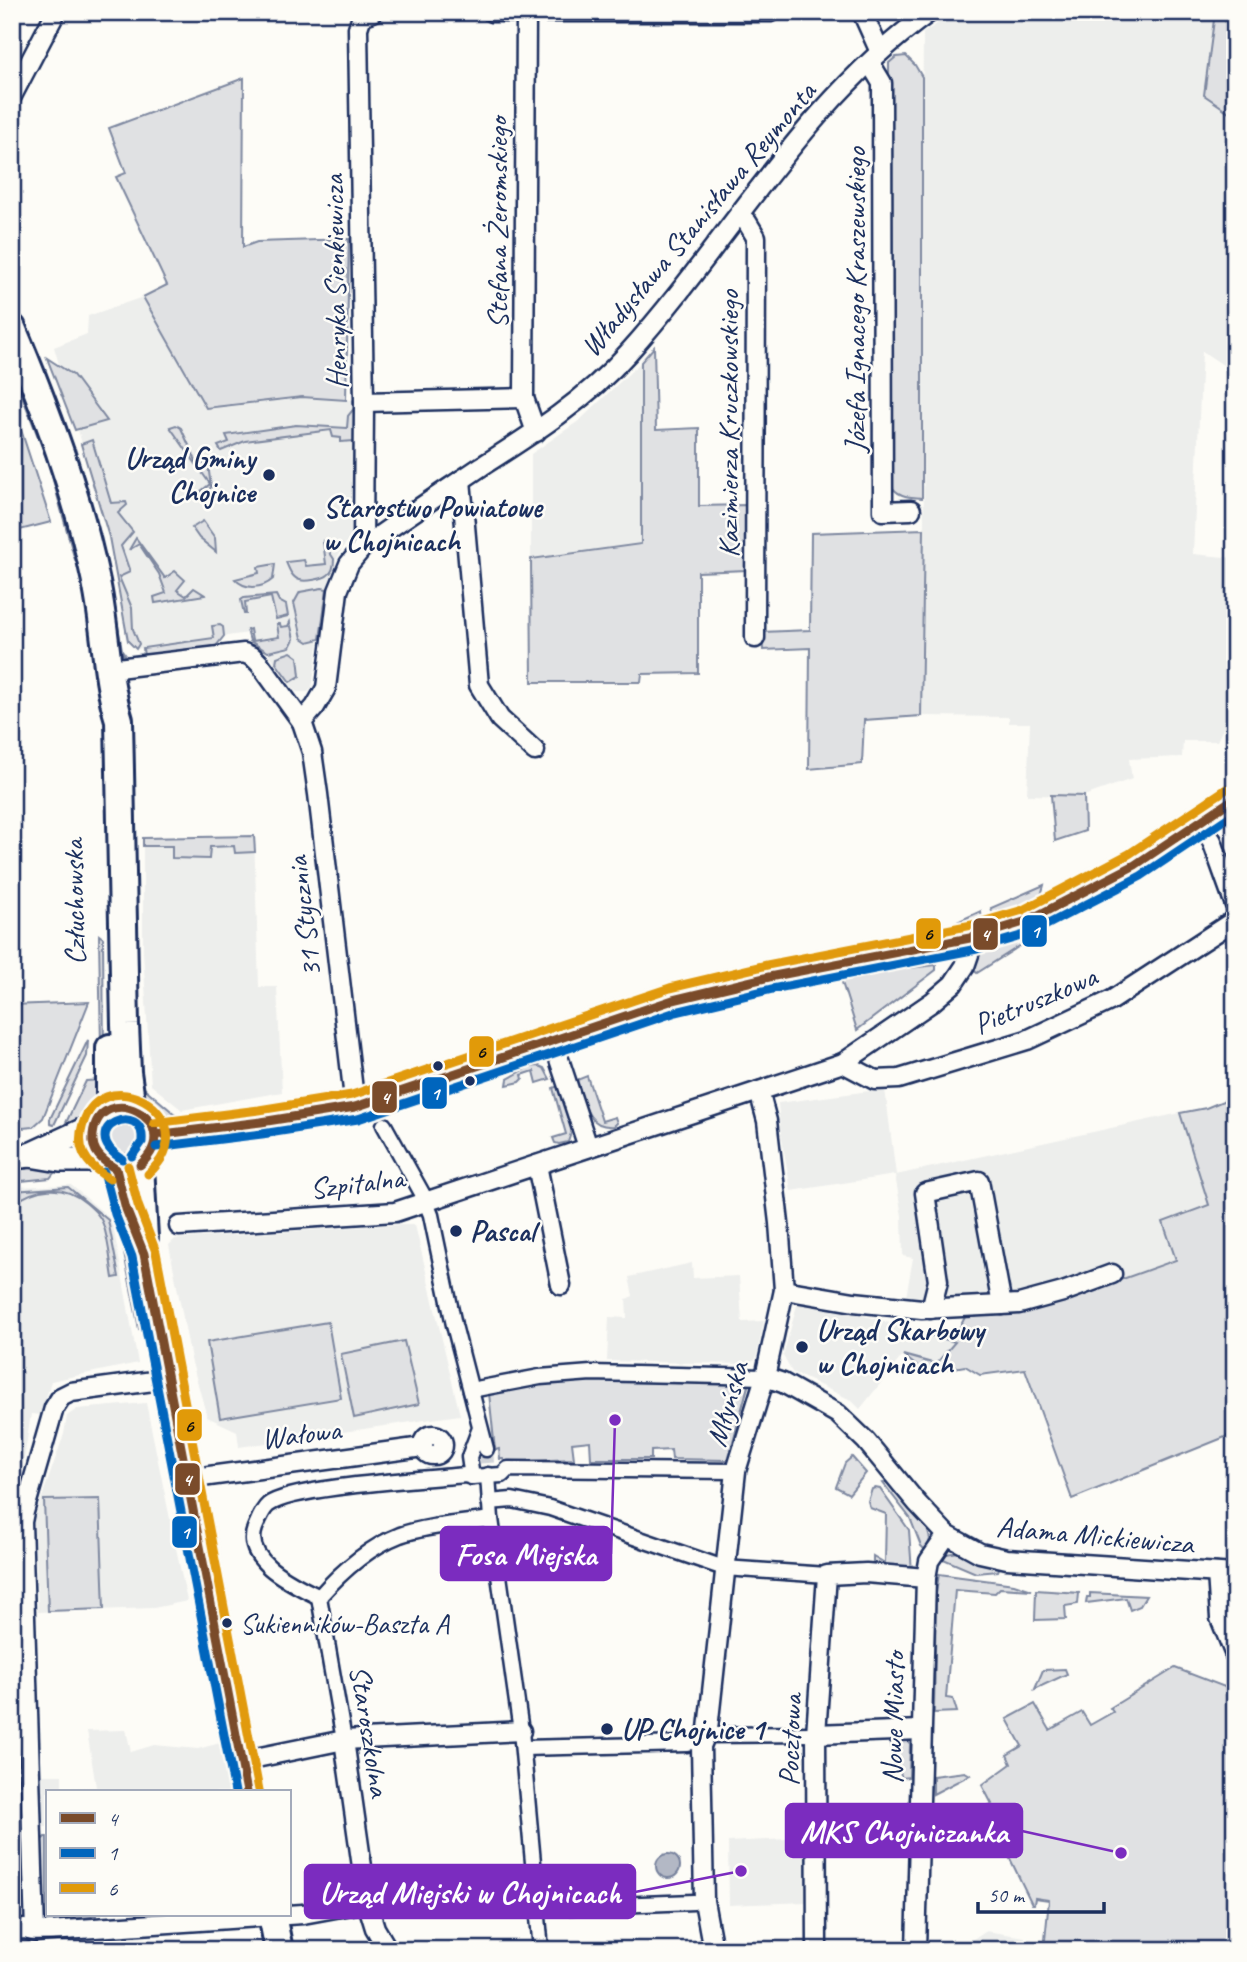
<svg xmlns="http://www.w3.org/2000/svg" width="1247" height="1962" viewBox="0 0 1247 1962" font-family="Caveat,sans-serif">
	<rect width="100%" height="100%" fill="#fdfcf7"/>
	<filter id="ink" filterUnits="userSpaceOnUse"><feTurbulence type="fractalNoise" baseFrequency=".0143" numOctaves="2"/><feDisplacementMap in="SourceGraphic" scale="14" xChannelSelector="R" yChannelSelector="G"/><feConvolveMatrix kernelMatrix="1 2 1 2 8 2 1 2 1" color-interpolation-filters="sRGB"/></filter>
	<g filter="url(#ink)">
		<g fill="#edeeec">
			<polygon points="955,12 1215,12 1204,95 1235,116 1235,373 1202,351 1193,554 1235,558 1235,606 1227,720 1217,741 1183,741 1182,757 1129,759 1132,779 1084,796 1027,795 1030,723 1009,723 1009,717 921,716 924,529 921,253 923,33"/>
			<polygon points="143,297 206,408 302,397 356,400 354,539 346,543 337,558 326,591 312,688 308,692 296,692 267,651 250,641 248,633 136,649 128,641 109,537 54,347 87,334 88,316"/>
			<polygon points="641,362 641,544 531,559 531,454 580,420"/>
			<polygon points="254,836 259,987 277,987 282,1092 182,1110 151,1085 143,951 143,838"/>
			<polygon points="885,1089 896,1175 1180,1113 1209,1206 1176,1260 1044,1307 1041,1294 1012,1300 906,1297 913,1258 903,1256 902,1216 895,1175 791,1191 780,1128 778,1103"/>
			<polygon points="71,1185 112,1220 138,1363 51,1381 41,1415 31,1414 13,1531 12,1187"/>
			<polygon points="387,1225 415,1225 460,1415 239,1447 237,1431 207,1417 191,1359 169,1245 175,1239"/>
			<polygon points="692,1263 693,1278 739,1276 742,1322 764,1321 756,1359 744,1364 607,1361 609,1317 627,1318 626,1299 633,1296 629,1277"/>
			<polygon points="799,1298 872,1318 955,1342 936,1364 903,1355 860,1409 851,1400 792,1372 783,1356"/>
			<polygon points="146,1403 187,1601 154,1608 38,1612 34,1520 64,1434 67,1416 77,1409"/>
			<polygon points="126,1730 131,1752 154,1745 198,1749 220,1743 231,1792 47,1792 47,1827 41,1827 41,1775 62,1775 62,1788 96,1787 87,1731"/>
			<polygon points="806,1838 808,1902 729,1905 728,1842"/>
			<polygon points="12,1879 17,1879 21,1919 20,1935 25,1935 26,1950 12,1950"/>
			<polygon points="985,1931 1025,1937 1023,1950 952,1950 963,1946"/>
		</g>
		<g fill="#e0e1e3" stroke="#7e88a0" stroke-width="2">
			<polygon points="1215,12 1235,12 1235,116 1204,95"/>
			<path d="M906,56L915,65L922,77V498C909,497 896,497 890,483L889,63L896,57Z"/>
			<polygon points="244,78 243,247 257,242 349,239 346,400 302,397 206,408 143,297 167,285 116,177 126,173 109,128"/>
			<polygon points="654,347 656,430 699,428 699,506 746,505 747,570 698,572 698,673 642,674 641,682 532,682 531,559 641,544 641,362"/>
			<polygon points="47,358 73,375 107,421 75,430"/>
			<polygon points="12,364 57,479 80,563 76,562 74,557 49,465 12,370"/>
			<polygon points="12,402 51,522 12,532"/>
			<polygon points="356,406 354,441 341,442 341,438 333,437 331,430 245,441 221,451 218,446 229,442 226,435 296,425 347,428 348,416"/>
			<polygon points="176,425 181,428 198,465 204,463 208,464 211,487 206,494 200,492 210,484 170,427"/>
			<polygon points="92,440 111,503 126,502 127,505 118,513 133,532 121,546 130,572 119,577 132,608 133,629 139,644 136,649 128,641 109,537 81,444"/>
			<polygon points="75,448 98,527 112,590 122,650 128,658 119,651 74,454"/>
			<polygon points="203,521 215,538 216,552 199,538 192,528"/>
			<polygon points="924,529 921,716 864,720 862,764 809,769 810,648 763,650 762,632 810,630 811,533"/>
			<polygon points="136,538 165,578 175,571 185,580 177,590 186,596 194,588 205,595 155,603 154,597 166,593 159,574 139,544 129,550"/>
			<path d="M323,541L329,543L328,550L334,559C334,564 333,572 328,575C324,579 305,582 300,580C292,578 289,569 286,562L304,560L306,566L326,564Z"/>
			<path d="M275,564L273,579C262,589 245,590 235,579L259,573L258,567Z"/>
			<polygon points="322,588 327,589 320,639 308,642 302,638 294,603 300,592"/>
			<polygon points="276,595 279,601 286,605 288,616 276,619 271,597 245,602 246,614 244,614 241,600 244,598"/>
			<polygon points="290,622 294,639 290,647 268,652 250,641 247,630 250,629 252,641 279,637 277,624 280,624 281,627 288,626"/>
			<polygon points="220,625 223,627 224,636 216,646 144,657 143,648 214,638 212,626"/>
			<polygon points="291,652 298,657 300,676 290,682 276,663 277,657"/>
			<polygon points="1051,795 1084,796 1085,831 1055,841"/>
			<polygon points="254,836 255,852 235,853 234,846 210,847 209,859 172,858 172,846 143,846 143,838"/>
			<path d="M1044,885C1039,911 1017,913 994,919L991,908Z"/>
			<polygon points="981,911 982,921 980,926 943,933 946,927"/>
			<polygon points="1056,923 977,973 971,968 979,951 983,948 1020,938"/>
			<polygon points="99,935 103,938 104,1061 96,1062 101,1048"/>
			<polygon points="936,965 936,970 857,1030 840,976"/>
			<polygon points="89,1002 43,1118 33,1127 12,1129 12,1005"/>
			<polygon points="88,1040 87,1056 54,1125 50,1124 50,1119"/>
			<polygon points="539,1066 544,1068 550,1079 537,1083 534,1071 522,1075 523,1079 520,1082 507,1085 508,1079 529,1067"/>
			<path d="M587,1076L602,1121L615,1117L617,1123L614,1126C586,1129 584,1101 577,1080Z"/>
			<path d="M103,1080C101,1108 83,1119 61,1133L86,1081Z"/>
			<path d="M137,1082L177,1116L178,1118C149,1117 146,1105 137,1082Z"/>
			<polygon points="558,1086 572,1130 568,1142 559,1144 555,1143 553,1138 566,1134 553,1088"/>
			<polygon points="1235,1096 1235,1433 1072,1499 1025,1369 980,1375 965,1366 925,1373 903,1355 936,1364 955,1342 930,1335 953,1331 960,1327 965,1317 1011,1314 1044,1307 1176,1260 1163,1222 1209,1205 1180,1113 1206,1108"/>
			<circle cx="123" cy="1138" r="17"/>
			<polygon points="52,1166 54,1173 50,1178 12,1182 12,1170"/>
			<path d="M68,1187L108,1220L119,1277L113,1278C110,1260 109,1241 103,1224C100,1215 93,1209 86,1203C63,1183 35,1187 12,1205L13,1191Z"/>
			<polygon points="122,1217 144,1328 139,1329 117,1218"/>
			<polygon points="328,1322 341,1398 220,1418 207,1342"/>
			<polygon points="404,1341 419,1404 354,1418 341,1354"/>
			<polygon points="545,1380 746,1381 748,1386 728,1460 672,1459 671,1450 651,1451 651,1459 591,1459 590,1441 572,1443 574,1459 504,1462 503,1459 500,1459 499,1449 495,1450 489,1393"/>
			<polygon points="852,1457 866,1473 849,1494 836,1487 845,1463"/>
			<polygon points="887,1482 927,1528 930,1539 926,1551 921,1546 910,1518 883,1483"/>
			<polygon points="875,1488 880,1489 909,1530 912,1572 876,1568 873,1562 873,1556 885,1563 886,1514 870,1508 868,1501 872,1489"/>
			<polygon points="100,1499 104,1609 48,1611 44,1500"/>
			<polygon points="959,1552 976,1560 1000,1566 998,1571 976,1573 941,1558 946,1554"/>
			<polygon points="939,1574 1014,1584 1032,1590 1000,1588 995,1593 955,1590 946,1698 953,1699 957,1712 934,1713 936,1593"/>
			<polygon points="1036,1590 1079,1593 1078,1604 1065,1606 1066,1619 1035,1620"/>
			<polygon points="1090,1593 1146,1596 1140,1606 1130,1610 1126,1598 1086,1603 1087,1597 1090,1597"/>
			<polygon points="1175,1668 1225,1687 1235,1699 1235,1950 1044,1950 1049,1900 1035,1898 1034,1904 1032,1904 985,1807 992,1804 982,1785 1011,1764 1007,1755 1022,1746 1007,1719 1035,1704 1050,1730 1082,1712 1090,1725 1113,1712 1110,1708"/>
			<polygon points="1065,1669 1067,1674 1035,1689 1043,1670"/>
			<polygon points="907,1740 910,1744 909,1777 902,1778 889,1741"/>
			<polygon points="965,1772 970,1775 933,1794 933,1776"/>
			<polygon points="45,1837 47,1837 47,1915 96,1915 96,1917 49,1920 44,1915 42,1840"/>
		</g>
		<circle fill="#b3b8c5" stroke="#76819c" stroke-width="2" cx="668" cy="1866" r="12"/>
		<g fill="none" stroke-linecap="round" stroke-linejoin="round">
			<polyline stroke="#d0d3d8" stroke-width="14" stroke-dasharray="14 7" stroke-linecap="butt" points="486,1449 488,1475"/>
			<g stroke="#1b2f5e" stroke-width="19">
				<g id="pedestrian">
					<polyline points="384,1125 423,1195 431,1215 454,1325 486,1449"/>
					<polyline points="471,1390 540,1377 591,1373 765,1377"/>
					<polyline points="488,1475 491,1519 521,1731 541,1950"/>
					<polyline points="472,1477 469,1457 480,1428"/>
					<polyline points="489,1502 512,1500 550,1508 724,1568 827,1575"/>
					<path d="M319,1597C296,1585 242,1562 255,1528C258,1521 262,1510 268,1505C292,1486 428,1479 465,1475L472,1477L502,1475L508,1469L736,1471"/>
					<polyline points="706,1735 816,1734"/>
					<path d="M344,1740L319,1597C341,1572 369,1547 400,1535C425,1526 464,1523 491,1519"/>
					<polyline points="523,1748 687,1744 690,1741"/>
					<polyline points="537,1908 694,1902"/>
				</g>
			</g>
			<g stroke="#1b2f5e" stroke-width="23">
				<g id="minor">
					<polyline points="492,12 770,12"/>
					<polyline points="526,12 524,398 536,432"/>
					<polyline points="862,12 880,52"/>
					<polyline points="870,63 882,83 883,511 911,510"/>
					<polyline points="12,96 56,12"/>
					<polyline points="740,216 747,222 756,237 755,638"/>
					<polyline points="364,402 524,398"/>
					<polyline points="461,480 479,685 500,719 535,751"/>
					<polyline points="363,547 364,402 358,28 362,16 373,12"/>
					<polyline points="109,669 244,653 253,657 260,664 302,722"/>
					<polyline points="1200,823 1212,841 1235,905"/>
					<polyline points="553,1041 588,1147"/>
					<polyline points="843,1063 875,1080 899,1079 1027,1040 1112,1000 1235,920"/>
					<path d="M355,1107L318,794L312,752L302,722L315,707L326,688L338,591L349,564L363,547C402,519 442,493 482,466C534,433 586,400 628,353C730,240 804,102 930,12"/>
					<polyline points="537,1165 561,1285"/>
					<polyline points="179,1226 395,1212 843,1063 932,1002 953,984 965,966 975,937"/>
					<polyline points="784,1290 854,1302 922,1309 1002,1305 1019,1304 1063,1292 1112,1274"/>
					<polyline points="931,1309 938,1281 925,1193 979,1181 1002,1305"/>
					<polyline points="765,1377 783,1383 838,1414 866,1441 917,1503 947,1535 980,1553 1007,1559 1235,1574"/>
					<circle cx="433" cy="1445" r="10"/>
					<polyline points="187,1479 423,1447"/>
					<polyline points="1217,1573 1220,1618 1235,1655"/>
					<polyline points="816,1734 921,1730"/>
					<polyline points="344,1740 367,1902 375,1928 388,1950"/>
					<polyline points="241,1761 344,1740 521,1731"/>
					<polyline points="12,1930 25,1929 35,1932 303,1914 379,1900 535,1890"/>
					<polyline points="35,1932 22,1522 24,1512 54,1408 61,1397 71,1392 168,1379"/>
					<polyline points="713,1950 704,1901 701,1746 708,1729 736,1471 765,1377 784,1290 779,1223 767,1121 759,1091"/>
					<polyline points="817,1950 816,1734 827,1575 866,1573 926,1578"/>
					<polyline points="916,1950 926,1578 929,1561 947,1535"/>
				</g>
			</g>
			<g stroke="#1b2f5e" stroke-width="28">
				<g id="tertiary">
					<polyline points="155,1135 261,1122 355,1107 673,1000 769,977 975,937 1027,921 1063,904 1135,865 1200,823 1235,798"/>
					<polyline points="30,1155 95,1125"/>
					<polyline points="12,1157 30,1155 60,1160 101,1160"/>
				</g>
			</g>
			<g stroke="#1b2f5e" stroke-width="32">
				<g id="secondary">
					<path d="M12,328C46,409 77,492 95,577C106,625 105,674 119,720L125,1025L127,1072L132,1108"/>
					<polyline points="110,1048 110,1110"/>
					<circle cx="124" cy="1138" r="31"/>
					<polyline points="140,1165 144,1238"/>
					<polyline points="116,1169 126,1209 144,1254 247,1792"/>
					<polyline points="272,1915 279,1950"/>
				</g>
			</g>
			<use href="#pedestrian" stroke="#fdfcf7" stroke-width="14"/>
			<use href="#minor" stroke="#fdfcf7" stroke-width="18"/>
			<use href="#tertiary" stroke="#fdfcf7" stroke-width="23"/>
			<use href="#secondary" stroke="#fdfcf7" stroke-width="26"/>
			<g stroke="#fdfcf7" stroke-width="14">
				<g id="bus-1">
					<polyline points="155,1135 261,1122 355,1107 673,1000 769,977 975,937 1027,921 1135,865 1235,798"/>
					<polyline points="116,1169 126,1209 144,1254 247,1792"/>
					<path d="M116,1169C103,1161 91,1152 93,1135C99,1078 190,1120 140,1165"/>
				</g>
			</g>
			<g stroke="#fdfcf7" stroke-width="14">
				<g id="bus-2">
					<polyline points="156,1147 262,1134 358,1119 676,1012 772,989 977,949 1031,933 1141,876 1235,813"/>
					<path d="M122,1159C73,1128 146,1098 142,1142L132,1156"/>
					<polyline points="104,1172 115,1214 132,1257 235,1792"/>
				</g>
			</g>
			<g stroke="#fdfcf7" stroke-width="14">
				<g id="bus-3">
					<polyline points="154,1123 259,1110 352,1095 670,988 767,965 972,925 1023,910 1129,854 1228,788"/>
					<polyline points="128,1166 138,1205 156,1252 259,1790"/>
					<path d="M110,1179C93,1169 77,1155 81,1132C96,1052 213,1116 148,1174"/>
				</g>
			</g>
			<use href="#bus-1" stroke="#7a4b2a" stroke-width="9"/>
			<use href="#bus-2" stroke="#0065bd" stroke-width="9"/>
			<use href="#bus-3" stroke="#e19a09" stroke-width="9"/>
		</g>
	</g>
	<g fill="#1b2f5e" stroke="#fdfcf7" stroke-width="2.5">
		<circle cx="269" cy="475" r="7"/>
		<circle cx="309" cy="524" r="7"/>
		<circle cx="438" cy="1066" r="6"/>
		<circle cx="470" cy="1081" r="6"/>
		<circle cx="456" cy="1231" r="7"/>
		<circle cx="802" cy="1347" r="7"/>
		<circle cx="227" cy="1623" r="6"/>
		<circle cx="607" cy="1729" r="7"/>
	</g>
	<g text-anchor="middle" stroke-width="5" stroke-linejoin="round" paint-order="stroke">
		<g font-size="28" fill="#1b2f5e" stroke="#fdfcf7" text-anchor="start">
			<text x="240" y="1633">Sukienników-Baszta A</text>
		</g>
		<g font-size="30" fill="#1b2f5e" stroke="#fdfcf7">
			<text transform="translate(698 219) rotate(-50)" y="10">Władysława Stanisława Reymonta</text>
			<text transform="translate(497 223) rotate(-90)" y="10">Stefana Żeromskiego</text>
			<text transform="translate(335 282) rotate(-91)" y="10">Henryka Sienkiewicza</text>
			<text transform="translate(855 300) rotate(-90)" y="10">Józefa Ignacego Kraszewskiego</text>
			<text transform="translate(728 424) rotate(-90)" y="10">Kazimierza Kruczkowskiego</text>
			<text transform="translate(74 902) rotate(-91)" y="10">Człuchowska</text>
			<text transform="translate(304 917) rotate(-97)" y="10">31 Stycznia</text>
			<text transform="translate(1035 1000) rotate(-23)" y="10">Pietruszkowa</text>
			<text transform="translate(357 1183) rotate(-7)" y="10">Szpitalna</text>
			<text transform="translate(727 1404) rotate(-74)" y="10">Młyńska</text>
			<text transform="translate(301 1434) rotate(-7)" y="10">Wałowa</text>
			<text transform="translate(1095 1535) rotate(5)" y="10">Adama Mickiewicza</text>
			<text transform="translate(893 1718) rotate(-89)" y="10">Nowe Miasto</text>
			<text transform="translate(370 1731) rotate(81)" y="10">Staroszkolna</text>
			<text transform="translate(790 1740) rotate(-88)" y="10">Pocztowa</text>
		</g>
		<g font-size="30" font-weight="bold" fill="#1b2f5e" stroke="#fdfcf7" text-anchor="start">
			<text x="255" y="468" text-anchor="end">Urząd Gminy<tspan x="255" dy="34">Chojnice</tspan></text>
			<text x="323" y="517">Starostwo Powiatowe<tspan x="323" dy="34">w Chojnicach</tspan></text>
			<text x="470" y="1241">Pascal</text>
			<text x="816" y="1340">Urząd Skarbowy<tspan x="816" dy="34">w Chojnicach</tspan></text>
			<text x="621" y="1739">UP Chojnice 1</text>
		</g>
	</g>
	<path fill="none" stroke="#7b2cbf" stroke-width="2.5" d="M615 1420L611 1554M1121 1853L1022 1831M741 1871L635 1892"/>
	<g fill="#7b2cbf" stroke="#fdfcf7" stroke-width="2.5">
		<circle cx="615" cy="1420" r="7"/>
		<circle cx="1121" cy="1853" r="7"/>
		<circle cx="741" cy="1871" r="7"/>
	</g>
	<g fill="#7b2cbf" stroke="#7b2cbf" stroke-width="2.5">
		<rect x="441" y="1527" width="170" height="53" rx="7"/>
		<rect x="786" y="1804" width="236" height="53" rx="7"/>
		<rect x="305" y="1865" width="330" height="53" rx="7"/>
	</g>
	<g font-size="32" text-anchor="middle" font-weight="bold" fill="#fff">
		<text x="526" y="1565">Fosa Miejska</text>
		<text x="904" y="1842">MKS Chojniczanka</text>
		<text x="470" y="1903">Urząd Miejski w Chojnicach</text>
	</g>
	<g stroke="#fdfcf7" stroke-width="2.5">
		<rect x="1021" y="914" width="27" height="34" rx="7" fill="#0065bd"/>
		<rect x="915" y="917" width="27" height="33" rx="7" fill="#e19a09"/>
		<rect x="972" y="917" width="27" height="34" rx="7" fill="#7a4b2a"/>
		<rect x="468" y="1035" width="27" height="33" rx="7" fill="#e19a09"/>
		<rect x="421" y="1076" width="27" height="34" rx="7" fill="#0065bd"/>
		<rect x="371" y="1080" width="27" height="34" rx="7" fill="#7a4b2a"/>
		<rect x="176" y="1408" width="27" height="34" rx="7" fill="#e19a09"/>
		<rect x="174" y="1462" width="27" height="34" rx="7" fill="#7a4b2a"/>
		<rect x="171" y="1515" width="27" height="34" rx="7" fill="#0065bd"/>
	</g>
	<g font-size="19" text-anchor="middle" font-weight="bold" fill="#fff">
		<text x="1035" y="938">1</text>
		<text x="985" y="941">4</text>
		<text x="435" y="1100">1</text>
		<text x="385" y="1104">4</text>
		<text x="187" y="1486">4</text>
		<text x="185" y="1539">1</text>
	</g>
	<g font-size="19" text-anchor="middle" font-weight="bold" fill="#111">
		<text x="928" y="940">6</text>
		<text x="481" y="1058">6</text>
		<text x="189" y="1432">6</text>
	</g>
	<rect width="1247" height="1962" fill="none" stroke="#fdfcf7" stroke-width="42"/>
	<rect x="21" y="21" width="1205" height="1920" fill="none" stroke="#1b2f5e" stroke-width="2.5" filter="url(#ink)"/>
	<rect x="46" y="1790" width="245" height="126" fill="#fdfcf7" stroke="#a3aaba" stroke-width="2"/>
	<rect x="60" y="1813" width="35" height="10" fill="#7a4b2a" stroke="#a3aaba" stroke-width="2"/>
	<text x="108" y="1826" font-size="21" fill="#1b2f5e">4</text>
	<rect x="60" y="1848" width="35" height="10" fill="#0065bd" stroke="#a3aaba" stroke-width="2"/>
	<text x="108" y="1860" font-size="21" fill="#1b2f5e">1</text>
	<rect x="60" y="1883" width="35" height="10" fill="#e19a09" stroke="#a3aaba" stroke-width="2"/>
	<text x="108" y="1896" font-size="21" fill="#1b2f5e">6</text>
	<path d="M978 1902v10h126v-10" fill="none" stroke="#1b2f5e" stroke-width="3.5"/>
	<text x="988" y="1902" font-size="21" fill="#1b2f5e" stroke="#fdfcf7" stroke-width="5" paint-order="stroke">50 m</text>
</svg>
